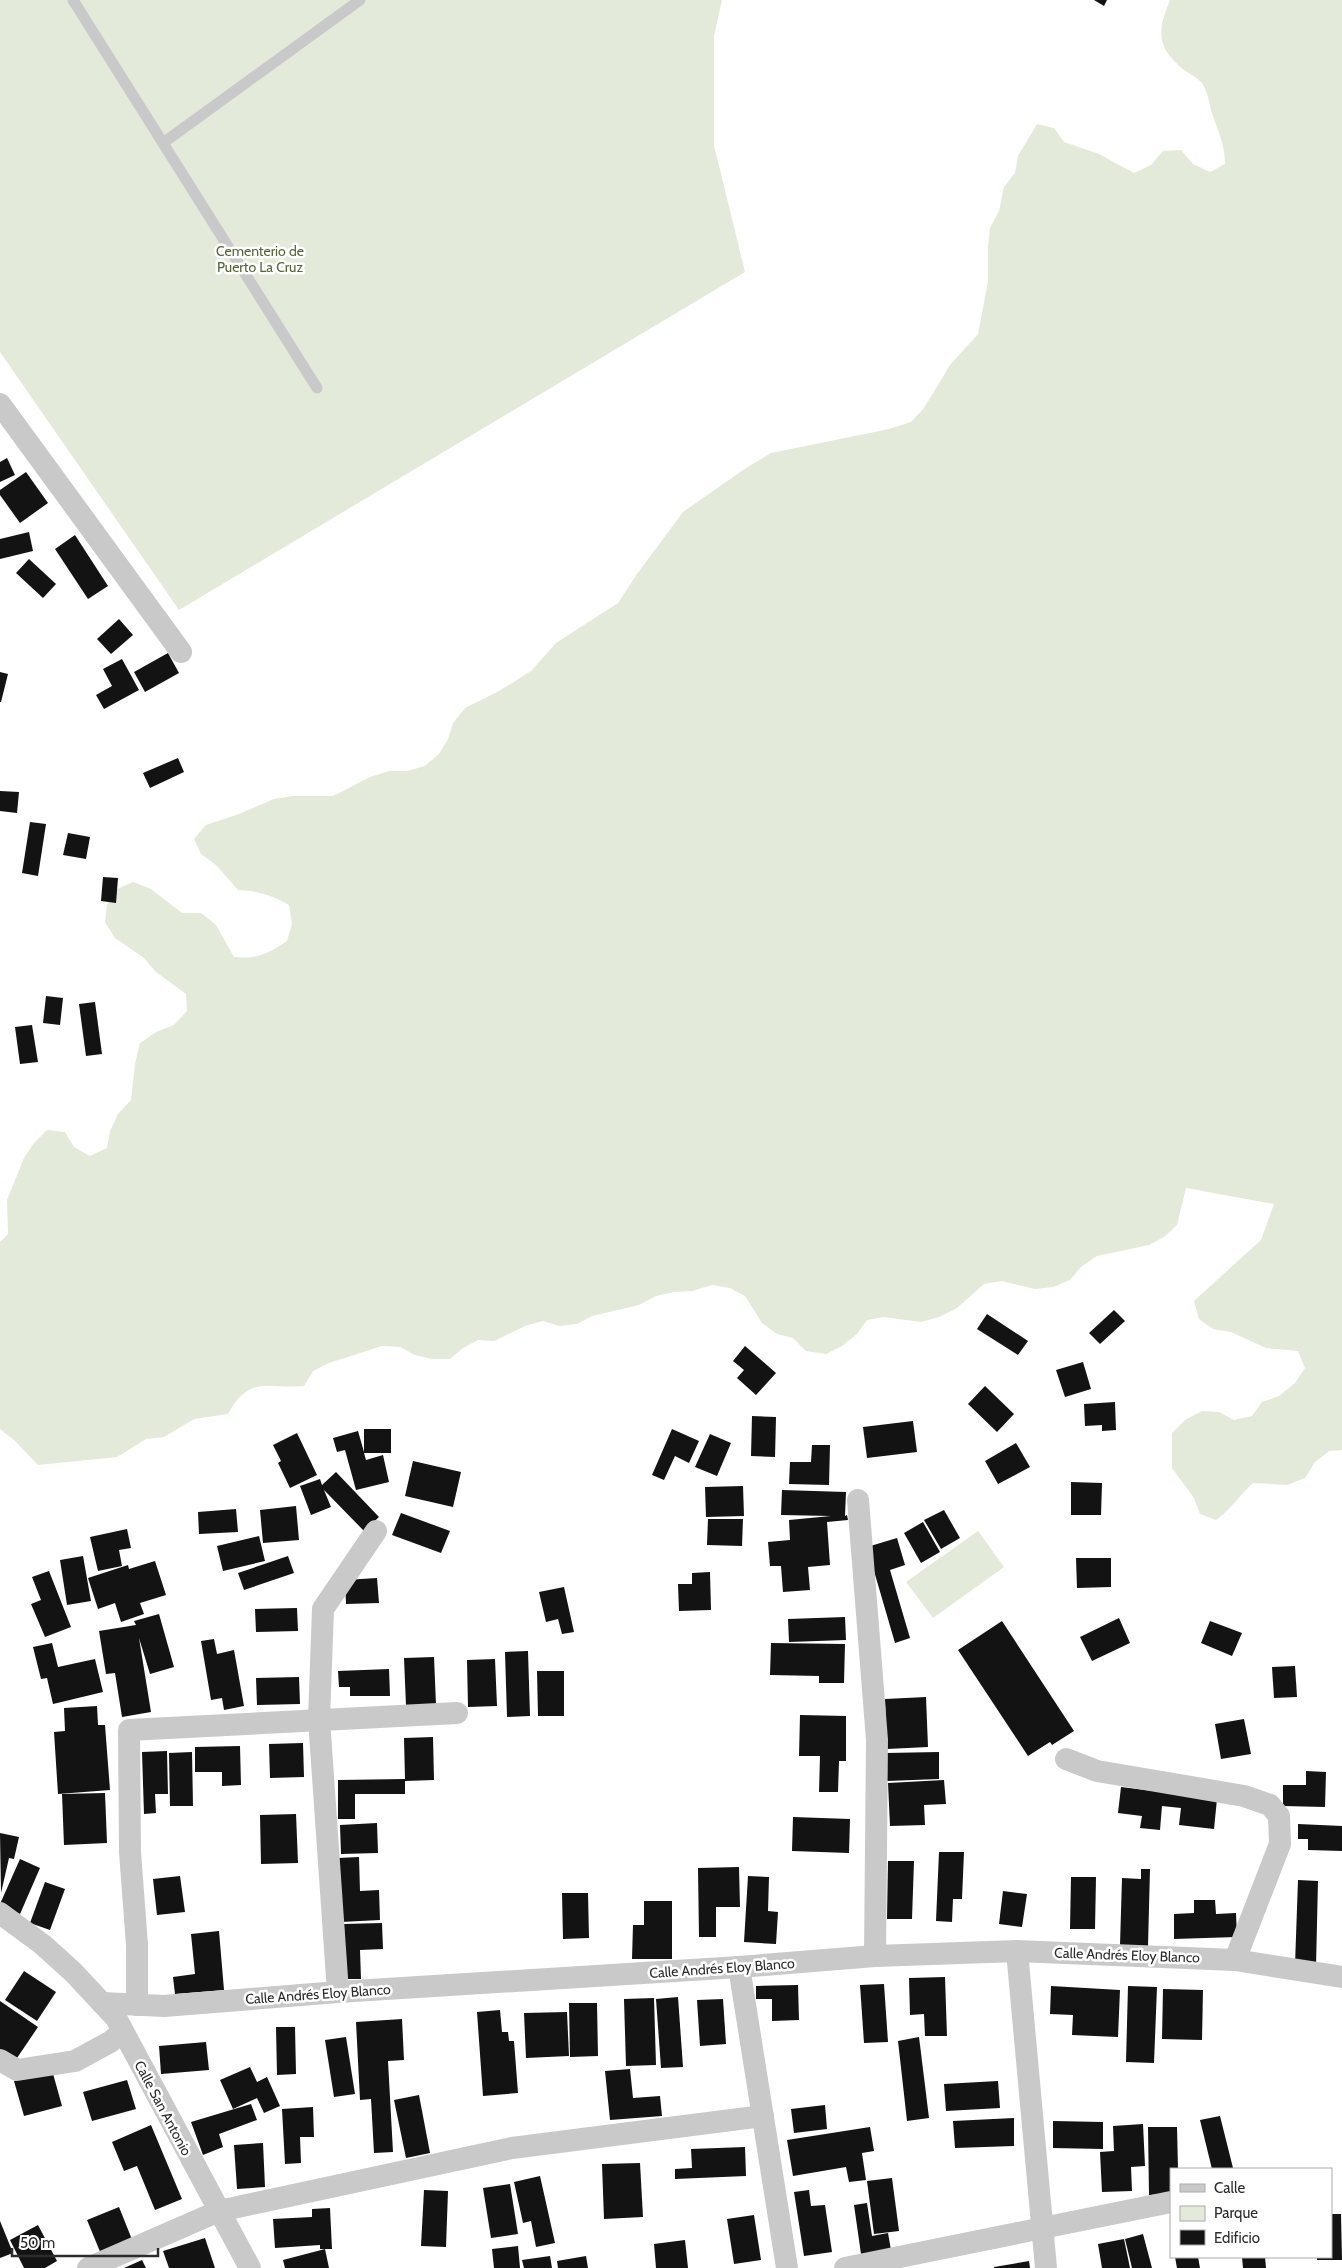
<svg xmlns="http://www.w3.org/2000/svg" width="1342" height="2268" viewBox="0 0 1342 2268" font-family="Cabin,sans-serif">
	<rect width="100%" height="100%" fill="#fff"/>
	<g fill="#e4ead9">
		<polygon points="0,0 722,0 714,36 714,145 745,272 179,610 0,352"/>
		<path d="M1170,0H1342V1450L1329,1451L1315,1462L1305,1478L1287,1485L1253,1483C1240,1495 1231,1509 1216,1520L1200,1514L1194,1498L1172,1468V1433L1185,1420L1202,1411L1219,1412L1234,1420L1252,1416L1262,1402L1279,1396L1295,1383L1305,1368L1298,1351L1266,1348L1231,1332L1213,1329L1199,1319L1194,1301L1261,1240L1274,1204L1186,1188L1177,1225L1164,1237L1149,1245L1097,1256L1081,1267L1070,1280L1053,1287L1035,1289L1002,1281L984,1284L957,1308L939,1317L921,1322L884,1317L867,1320L857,1334L842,1346L826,1354L806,1351L793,1338L777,1334L762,1323L745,1296L730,1288L712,1285L692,1291L674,1292L656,1296L639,1305L592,1316L577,1324L559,1326L543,1321L525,1326L494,1341L478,1340L463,1348L450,1359H432L415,1355L400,1347L382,1346L329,1363L313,1371L304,1386C268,1389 250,1374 228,1414L194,1419L164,1437L146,1439L117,1457L38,1465L14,1440L0,1429V1242L8,1234L7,1200L24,1158L34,1143L47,1130L65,1132L74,1147L90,1156L107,1148L110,1131L118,1114L131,1100L135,1064L140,1043L156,1032L174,1025L187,1011L186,994L156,972L144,958L115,938L105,922L107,905L115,890L133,882L151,889L182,913H201L216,925L234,957C257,959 268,954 287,941L292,924L289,905C272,895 258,891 238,890L216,865L201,854L194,839L206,825L239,814L274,799L292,796H333L370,777L389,771H407L425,766L439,754L448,739L453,723L465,708L499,691L531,671L556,643L618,603L637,574L683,512L746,468L771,453L889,429L911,422L924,408L950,365L978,334L988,281V246L990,228L999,211L1004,187L1015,173L1018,156L1037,124L1054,128L1064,142L1099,154L1134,173L1151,165L1163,151L1181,150L1193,164L1210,172L1225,164C1225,146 1219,133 1213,116C1209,105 1209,94 1202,83C1198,78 1190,74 1184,70C1156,47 1157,32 1170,0Z"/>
		<polygon points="978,1531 1004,1567 933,1618 906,1582"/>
	</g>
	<g fill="#131313">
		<polygon points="1094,0 1107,0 1104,6"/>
		<polygon points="7,458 15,475 0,482 0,462"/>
		<polygon points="26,472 48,503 20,523 0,495 0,490"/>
		<polygon points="29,532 33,551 0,559 0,539"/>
		<polygon points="75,535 108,586 88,599 55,549"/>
		<polygon points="29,559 56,584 43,598 16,573"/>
		<polygon points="119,619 133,635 111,654 97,639"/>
		<polygon points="168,653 179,673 145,692 134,672"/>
		<polygon points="122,659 139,690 104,709 96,695 112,686 103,669"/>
		<polygon points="0,672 8,674 1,702 0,702"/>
		<polygon points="178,758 184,772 150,788 143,773"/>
		<polygon points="0,791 19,792 17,813 0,811"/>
		<polygon points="30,822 46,824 38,876 22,873"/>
		<polygon points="68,833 90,837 86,859 63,855"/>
		<polygon points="103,877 118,878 116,903 101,901"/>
		<polygon points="46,996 63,998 60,1025 43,1023"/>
		<polygon points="95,1002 102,1054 86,1056 79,1004"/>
		<polygon points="32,1025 38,1062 20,1064 15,1027"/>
		<polygon points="1114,1310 1125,1321 1100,1344 1089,1333"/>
		<polygon points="987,1314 1028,1341 1018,1355 977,1329"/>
		<polygon points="745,1346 776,1373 756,1395 737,1378 744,1370 733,1361"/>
		<polygon points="1083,1362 1091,1389 1065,1397 1056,1370"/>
		<polygon points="985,1386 1014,1414 997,1432 968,1404"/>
		<polygon points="1115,1402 1116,1430 1102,1431 1102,1425 1085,1426 1084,1404"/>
		<polygon points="752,1416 776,1417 775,1457 751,1456"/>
		<polygon points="913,1421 917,1452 867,1458 863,1427"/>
		<polygon points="364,1429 391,1429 391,1453 364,1453 366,1460 383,1455 389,1482 356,1490 345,1450 337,1452 333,1438 358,1431 364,1452"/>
		<polygon points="672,1429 699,1441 689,1463 675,1456 664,1480 652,1475"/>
		<polygon points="297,1433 317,1475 290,1488 278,1463 281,1461 273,1445"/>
		<polygon points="710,1434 731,1443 717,1476 695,1467"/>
		<polygon points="1016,1443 1030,1467 998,1484 985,1461"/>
		<polygon points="812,1445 830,1445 829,1485 789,1484 790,1462 811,1462"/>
		<polygon points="413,1461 461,1472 453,1507 405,1496"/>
		<polygon points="336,1472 379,1517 364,1531 324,1490 331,1507 311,1515 300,1486 320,1479 322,1485"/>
		<polygon points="1071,1482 1102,1483 1101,1515 1071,1515"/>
		<polygon points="743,1486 744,1516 706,1517 705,1487"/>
		<polygon points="782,1490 846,1492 845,1516 847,1515 848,1520 827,1522 830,1565 808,1567 810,1590 783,1592 781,1566 770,1566 768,1542 790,1540 789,1520 831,1516 781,1515"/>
		<polygon points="296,1506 299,1540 263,1543 260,1510"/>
		<polygon points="236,1509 238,1532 199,1534 198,1512"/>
		<polygon points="944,1510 960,1538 941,1549 924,1520"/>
		<polygon points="401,1513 450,1531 441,1553 392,1535"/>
		<polygon points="708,1519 743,1519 742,1546 707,1545"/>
		<polygon points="923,1522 940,1552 921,1563 904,1533"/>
		<polygon points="127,1529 131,1548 119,1550 122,1566 98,1571 90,1537"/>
		<polygon points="259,1536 265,1561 223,1571 217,1546"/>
		<polygon points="897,1538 905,1565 890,1570 910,1638 895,1643 867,1547"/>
		<polygon points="83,1556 91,1601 67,1605 60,1560"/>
		<polygon points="288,1556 294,1573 244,1590 238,1573"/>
		<polygon points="1076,1558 1111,1558 1111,1587 1077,1588"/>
		<polygon points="155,1561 166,1595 140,1603 144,1614 121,1622 115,1603 98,1609 88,1578 128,1565 129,1569"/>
		<polygon points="49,1571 71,1627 45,1637 31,1604 41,1600 32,1577"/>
		<polygon points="710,1572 711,1610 679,1611 678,1584 692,1584 692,1573"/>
		<polygon points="377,1578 379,1603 346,1604 345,1580"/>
		<polygon points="564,1587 574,1632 562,1634 558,1619 546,1622 539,1592"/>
		<polygon points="297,1608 298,1631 256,1632 255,1609"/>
		<polygon points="159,1614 174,1667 150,1674 139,1638 151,1712 122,1717 115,1673 106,1674 99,1631 136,1625 134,1621"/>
		<polygon points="845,1617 846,1640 789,1642 788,1619"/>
		<polygon points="1119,1618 1130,1643 1092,1661 1080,1637"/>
		<polygon points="1002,1621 1074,1731 1052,1745 1050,1742 1028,1756 958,1650"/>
		<polygon points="1210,1621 1242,1633 1232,1656 1201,1643"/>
		<polygon points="214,1639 217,1654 234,1650 244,1706 224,1710 222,1698 211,1700 201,1641"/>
		<polygon points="52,1643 58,1667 95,1659 103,1692 53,1704 47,1678 41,1679 33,1647"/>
		<polygon points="771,1643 845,1644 844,1683 819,1683 819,1676 770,1675"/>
		<polygon points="528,1651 530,1716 507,1717 505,1652"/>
		<polygon points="434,1657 436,1705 406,1706 404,1658"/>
		<polygon points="495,1659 497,1706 468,1707 467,1660"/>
		<polygon points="1295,1666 1297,1697 1274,1698 1272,1667"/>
		<polygon points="389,1669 390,1696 350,1696 350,1687 339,1687 338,1671"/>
		<polygon points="537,1671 564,1671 564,1716 538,1716"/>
		<polygon points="299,1677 300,1704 257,1705 256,1678"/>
		<polygon points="926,1697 928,1747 887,1749 885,1699"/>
		<polygon points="97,1706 98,1725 105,1725 110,1790 58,1794 54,1732 65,1731 64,1708"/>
		<polygon points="800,1715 846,1716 846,1761 839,1761 838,1792 819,1792 820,1756 799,1756"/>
		<polygon points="1244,1719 1251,1754 1221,1759 1215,1724"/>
		<polygon points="433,1737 434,1780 405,1781 405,1794 355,1794 355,1819 338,1819 338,1780 405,1779 404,1738"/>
		<polygon points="303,1743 304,1777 270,1778 269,1744"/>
		<polygon points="240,1746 241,1785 222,1786 222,1772 195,1772 195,1747"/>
		<polygon points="167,1751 168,1794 155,1794 156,1813 144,1814 142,1752"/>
		<polygon points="192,1752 193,1806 170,1806 169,1753"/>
		<polygon points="939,1752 939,1779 887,1781 886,1753"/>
		<polygon points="1306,1771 1326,1772 1325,1807 1283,1806 1283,1785 1306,1785"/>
		<polygon points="944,1780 946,1804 924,1805 925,1825 890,1826 888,1783"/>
		<polygon points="1121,1787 1217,1799 1214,1829 1179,1825 1181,1808 1162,1806 1160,1830 1140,1828 1142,1816 1118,1813"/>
		<polygon points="105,1793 107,1843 64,1845 62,1794"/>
		<polygon points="296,1814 298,1863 261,1864 260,1815"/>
		<polygon points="793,1817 850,1819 849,1853 792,1851"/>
		<polygon points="377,1823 378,1853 341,1854 340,1825"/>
		<polygon points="1298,1824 1342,1826 1342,1851 1308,1850 1308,1839 1298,1839"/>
		<polygon points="0,1833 19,1837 14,1859 9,1858 1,1893"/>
		<polygon points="939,1852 964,1852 962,1899 953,1899 952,1922 936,1921"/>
		<polygon points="359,1857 360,1891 379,1890 380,1920 341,1922 338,1858"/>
		<polygon points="20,1859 40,1868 20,1914 0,1904"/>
		<polygon points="888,1861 914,1861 912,1919 887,1919"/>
		<polygon points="739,1867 740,1907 716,1907 716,1937 699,1937 698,1868"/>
		<polygon points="1141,1869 1150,1869 1148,1946 1120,1945 1122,1878 1141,1879"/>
		<polygon points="180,1876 185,1912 157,1915 153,1879"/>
		<polygon points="748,1876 769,1877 768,1911 778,1912 776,1944 744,1942"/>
		<polygon points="1071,1877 1096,1877 1095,1929 1070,1929"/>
		<polygon points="1298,1880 1318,1881 1316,1966 1295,1965"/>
		<polygon points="45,1882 65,1889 50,1930 30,1923"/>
		<polygon points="1003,1891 1027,1894 1022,1927 999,1924"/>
		<polygon points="562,1893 588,1893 589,1938 563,1939"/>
		<polygon points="1194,1900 1215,1900 1216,1914 1236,1913 1237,1937 1174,1939 1174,1914 1194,1913"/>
		<polygon points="644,1901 672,1901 672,1959 632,1959 633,1925 644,1925"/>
		<polygon points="382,1923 383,1949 360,1950 361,1979 345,1979 344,1924"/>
		<polygon points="219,1931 224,1990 175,1994 173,1977 195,1974 191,1934"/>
		<polygon points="24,1971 56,1992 37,2021 5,2000"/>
		<polygon points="945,1977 947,2036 925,2036 924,2014 910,2015 909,1978"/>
		<polygon points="884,1984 888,2042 864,2043 860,1985"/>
		<polygon points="798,1985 799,2020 772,2021 772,1999 756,1999 756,1986"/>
		<polygon points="1051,1986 1120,1990 1118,2037 1072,2035 1073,2015 1050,2014"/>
		<polygon points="1128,1986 1157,1987 1154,2063 1126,2062"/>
		<polygon points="1163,1989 1203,1990 1202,2040 1162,2039"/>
		<polygon points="678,1997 683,2067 661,2068 656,1999"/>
		<polygon points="654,1998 656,2065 626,2066 624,1999"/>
		<polygon points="723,1999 726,2044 700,2046 697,2000"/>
		<polygon points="0,2001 38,2027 15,2061 0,2051"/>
		<polygon points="569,2003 597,2003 598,2056 570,2057"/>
		<polygon points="500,2010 502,2032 508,2032 509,2041 514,2041 518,2093 483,2096 477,2012"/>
		<polygon points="567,2012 569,2056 526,2058 524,2013"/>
		<polygon points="402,2019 404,2060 388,2061 393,2152 374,2153 371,2099 360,2100 356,2022"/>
		<polygon points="276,2027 295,2027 296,2074 277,2075"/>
		<polygon points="346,2037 355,2094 334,2097 325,2040"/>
		<polygon points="919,2037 929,2118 907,2121 898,2041"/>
		<polygon points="206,2042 209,2070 161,2074 159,2046"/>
		<polygon points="250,2067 257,2082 267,2077 280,2106 264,2113 257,2098 233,2109 220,2080"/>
		<polygon points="630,2069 633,2098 660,2096 662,2116 610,2120 605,2071"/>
		<polygon points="52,2070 62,2106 24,2116 14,2081"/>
		<polygon points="127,2080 136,2109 92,2121 83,2092"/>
		<polygon points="998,2081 1000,2108 946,2111 944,2084"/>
		<polygon points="419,2095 430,2153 406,2158 394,2100"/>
		<polygon points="251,2104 257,2120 219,2134 223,2147 203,2155 191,2122"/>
		<polygon points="825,2105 827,2129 794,2133 791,2109"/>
		<polygon points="313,2107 314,2137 300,2137 301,2163 285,2164 282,2109"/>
		<polygon points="1220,2116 1233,2168 1212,2169 1200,2120"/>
		<polygon points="1014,2118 1014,2146 955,2148 953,2121"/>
		<polygon points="1053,2121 1103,2122 1103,2149 1053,2148"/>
		<polygon points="1143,2124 1145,2166 1131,2167 1132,2191 1102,2192 1100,2152 1114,2151 1113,2126"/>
		<polygon points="151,2125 182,2199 155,2210 137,2166 124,2171 112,2142"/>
		<polygon points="870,2127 874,2151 862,2153 866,2180 849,2182 846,2167 793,2176 787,2140"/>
		<polygon points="1148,2127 1177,2127 1178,2169 1171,2169 1171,2194 1149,2195"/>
		<polygon points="263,2143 265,2187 237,2189 234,2145"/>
		<polygon points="745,2147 746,2176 675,2179 675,2169 692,2168 691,2149"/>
		<polygon points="640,2163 643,2217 604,2219 602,2164"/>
		<polygon points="540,2176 555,2243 536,2247 531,2221 523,2223 514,2182"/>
		<polygon points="892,2178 899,2231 874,2234 867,2181"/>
		<polygon points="510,2184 518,2234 491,2238 483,2188"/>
		<polygon points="424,2190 448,2191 446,2247 421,2246"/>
		<polygon points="809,2190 811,2206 825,2205 832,2252 804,2256 794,2192"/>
		<polygon points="867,2203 872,2236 888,2233 891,2250 861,2254 854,2205"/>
		<polygon points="119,2207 133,2242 101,2254 87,2220"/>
		<polygon points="330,2208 332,2249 320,2249 320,2245 275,2248 273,2219 312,2217 312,2209"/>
		<polygon points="1331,2214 1341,2214 1342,2260 1317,2260 1317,2257 1331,2257"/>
		<polygon points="754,2215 761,2260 734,2264 727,2219"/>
		<polygon points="0,2221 13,2253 0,2258"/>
		<polygon points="38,2225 57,2261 45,2268 24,2268 10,2240"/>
		<polygon points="1143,2234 1152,2268 1132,2268 1125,2239"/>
		<polygon points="205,2238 215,2268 169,2268 163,2251"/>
		<polygon points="1124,2239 1130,2268 1102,2268 1098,2244"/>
		<polygon points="685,2240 688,2268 656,2268 654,2244"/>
		<polygon points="518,2246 520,2268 494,2268 492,2249"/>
		<polygon points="325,2249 329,2268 285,2268 283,2260"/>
		<polygon points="550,2256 552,2268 524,2268 522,2260"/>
		<polygon points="586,2256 588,2268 558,2268 557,2261"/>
		<polygon points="1175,2257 1198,2257 1200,2268 1177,2268"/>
		<polygon points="1242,2257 1265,2257 1266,2268 1243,2268"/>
		<polygon points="142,2260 146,2268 124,2268"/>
		<polygon points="1029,2261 1030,2268 994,2268 994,2267"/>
	</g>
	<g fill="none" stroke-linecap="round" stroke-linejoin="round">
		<g stroke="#c9c9c9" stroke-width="11">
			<polyline points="73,0 317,388"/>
			<polyline points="163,143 360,0"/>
		</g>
		<g stroke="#c9c9c9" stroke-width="22">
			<polyline points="0,404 181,652"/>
			<polyline points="858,1500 877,1740 875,1956"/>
			<polyline points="1066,1759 1097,1771 1244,1796 1270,1805 1279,1816 1280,1844 1235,1960"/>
			<polyline points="0,1913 42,1944 73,1972 116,2018 250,2268"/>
			<polyline points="1017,1951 1046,2268"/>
			<polyline points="739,1967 787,2268"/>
			<polyline points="338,1992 319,1719 323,1609 376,1531"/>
			<polyline points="102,2003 164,2006 338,1992 739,1967 875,1956 1017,1951 1235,1960 1342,1977"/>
			<polyline points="137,2005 137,1945 130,1852 129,1730 457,1713"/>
			<polyline points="0,2060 17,2070 75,2061 110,2042 123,2032"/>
			<polyline points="88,2268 219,2211 512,2148 763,2116"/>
			<polyline points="845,2268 1171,2202"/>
		</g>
	</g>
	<g text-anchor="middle" stroke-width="5" stroke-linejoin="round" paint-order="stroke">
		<g font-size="14" fill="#55673a" stroke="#fff">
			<text x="260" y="256">Cementerio de<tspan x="260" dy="16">Puerto La Cruz</tspan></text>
		</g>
		<g font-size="14" fill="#2c2c2c" stroke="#fff">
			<text transform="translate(1127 1955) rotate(2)" y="5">Calle Andrés Eloy Blanco</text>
			<text transform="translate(722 1968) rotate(-4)" y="5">Calle Andrés Eloy Blanco</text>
			<text transform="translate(318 1994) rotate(-4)" y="5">Calle Andrés Eloy Blanco</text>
			<text transform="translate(163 2108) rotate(62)" y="5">Calle San Antonio</text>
		</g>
	</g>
	<rect x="1170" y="2168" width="162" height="90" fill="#ffffff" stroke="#ababab"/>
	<rect x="1180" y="2184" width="25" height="8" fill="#c9c9c9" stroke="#ababab"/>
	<text x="1214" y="2193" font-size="15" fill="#2c2c2c">Calle</text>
	<rect x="1180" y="2206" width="25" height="15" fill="#e4ead9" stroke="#ababab"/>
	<text x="1214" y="2218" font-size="15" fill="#2c2c2c">Parque</text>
	<rect x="1180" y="2230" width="25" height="15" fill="#131313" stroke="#ababab"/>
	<text x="1214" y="2243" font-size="15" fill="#2c2c2c">Edificio</text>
	<path d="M12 2248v8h146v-8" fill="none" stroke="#2c2c2c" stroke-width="2.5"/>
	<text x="20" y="2248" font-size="15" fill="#2c2c2c" stroke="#ffffff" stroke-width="4" paint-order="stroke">50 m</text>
</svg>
